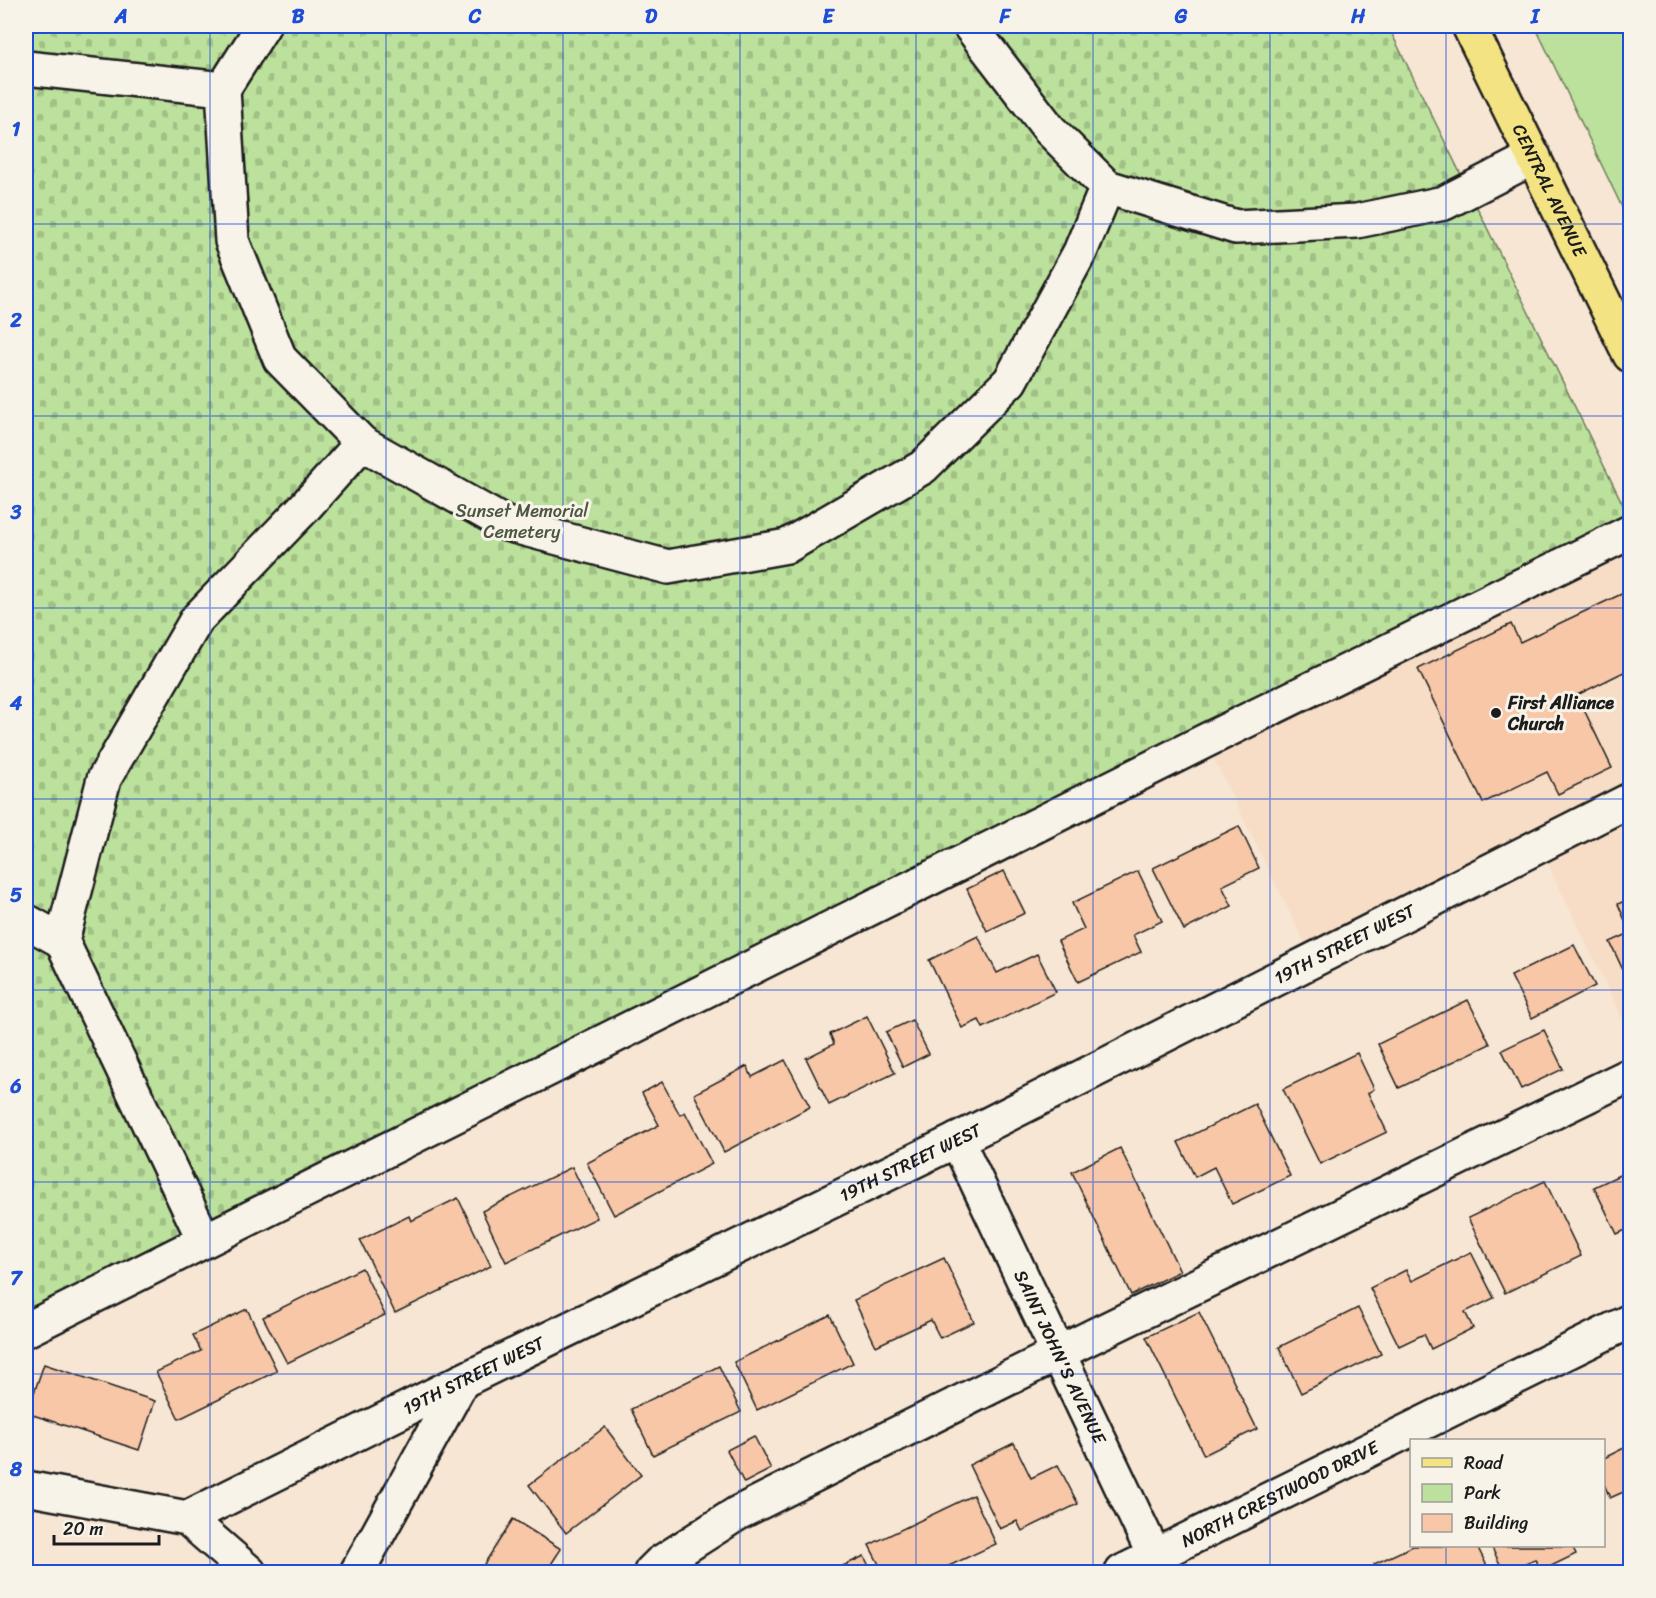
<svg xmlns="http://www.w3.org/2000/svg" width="1656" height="1598" viewBox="0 0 1656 1598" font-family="Sriracha,sans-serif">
	<defs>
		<pattern id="cemetery-stones" width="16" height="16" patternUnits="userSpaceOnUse" patternTransform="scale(1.5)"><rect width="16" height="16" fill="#bce19c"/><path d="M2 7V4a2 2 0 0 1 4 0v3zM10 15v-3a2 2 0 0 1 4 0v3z" fill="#a1c086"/></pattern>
	</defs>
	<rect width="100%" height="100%" fill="#f7e6d4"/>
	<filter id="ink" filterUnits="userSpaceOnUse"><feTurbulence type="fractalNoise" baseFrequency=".0167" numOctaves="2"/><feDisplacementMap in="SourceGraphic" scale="12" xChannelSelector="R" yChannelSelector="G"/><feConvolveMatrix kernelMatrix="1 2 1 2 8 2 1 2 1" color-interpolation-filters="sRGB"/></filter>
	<g filter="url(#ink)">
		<polygon fill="#f7ddc6" points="1630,525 1630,1034 1539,846 1313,960 1205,741"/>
		<polygon fill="#bce19c" stroke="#6c7e5c" stroke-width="1.5" points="1535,26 1630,26 1630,224"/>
		<polygon fill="url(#cemetery-stones)" stroke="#6c7e5c" stroke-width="1.5" points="26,26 1388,26 1630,519 26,1321"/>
		<g fill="#f7c7a7" stroke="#1c1c1c" stroke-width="1.5">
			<polygon points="1630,590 1630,669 1577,695 1612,768 1558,794 1547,772 1483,803 1418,669 1511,624 1520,642"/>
			<polygon points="1239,826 1259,868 1222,886 1232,906 1184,930 1153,868"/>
			<polygon points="1004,871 1025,913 987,931 967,889"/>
			<polygon points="1138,871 1162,921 1133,935 1141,952 1078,982 1058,941 1084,929 1072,903"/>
			<polygon points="1630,898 1630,932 1618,904"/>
			<polygon points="1630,933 1630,985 1610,942"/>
			<polygon points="978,936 997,973 1037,954 1056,992 983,1028 979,1020 962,1028 929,960"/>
			<polygon points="1574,945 1595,986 1532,1018 1511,976"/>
			<polygon points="1468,1000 1490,1044 1399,1088 1378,1044"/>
			<polygon points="867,1016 895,1073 829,1105 806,1058 834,1044 830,1034"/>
			<polygon points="912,1020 929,1054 903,1067 886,1032"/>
			<polygon points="1544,1030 1563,1069 1521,1089 1502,1050"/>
			<polygon points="1357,1053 1374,1089 1368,1093 1387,1132 1320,1164 1283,1089"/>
			<polygon points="785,1060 810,1107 724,1152 694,1094 747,1066 752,1077"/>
			<polygon points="662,1082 680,1115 685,1112 712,1164 614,1215 587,1163 659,1125 642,1093"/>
			<polygon points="1255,1104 1290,1176 1232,1204 1214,1167 1195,1177 1178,1142"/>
			<polygon points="1120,1148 1180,1271 1131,1295 1072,1172"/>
			<polygon points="572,1167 597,1218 506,1262 482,1211"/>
			<polygon points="1630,1170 1630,1228 1617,1234 1594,1187"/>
			<polygon points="1545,1181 1581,1256 1505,1293 1468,1218"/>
			<polygon points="458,1198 491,1266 395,1313 360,1240 409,1216 411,1221"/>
			<polygon points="1471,1252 1494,1298 1465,1312 1473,1328 1431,1349 1424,1334 1399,1346 1370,1288 1406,1270 1412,1281"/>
			<polygon points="944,1258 974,1322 940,1338 931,1320 876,1346 854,1300"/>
			<polygon points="362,1268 385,1315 287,1363 263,1317"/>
			<polygon points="1358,1308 1381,1354 1301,1393 1279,1347"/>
			<polygon points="247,1309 277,1371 179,1419 156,1372 201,1351 193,1335"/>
			<polygon points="1199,1312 1257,1429 1204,1455 1146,1337"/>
			<polygon points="830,1315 853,1363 757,1410 734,1362"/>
			<polygon points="44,1364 155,1401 139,1450 27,1413"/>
			<polygon points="719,1366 741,1412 653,1455 631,1409"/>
			<polygon points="605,1427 641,1475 566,1533 529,1485"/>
			<polygon points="754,1436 771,1469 744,1483 727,1450"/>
			<polygon points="1014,1443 1031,1478 1058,1465 1078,1504 1022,1531 1017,1521 1000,1529 969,1465"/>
			<polygon points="1630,1445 1630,1489 1610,1498 1604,1484 1604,1458"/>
			<polygon points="973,1495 996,1544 936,1572 883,1572 869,1545"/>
			<polygon points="513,1519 561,1549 546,1572 479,1572"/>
			<polygon points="1413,1546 1477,1546 1490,1572 1378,1572 1374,1564"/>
			<polygon points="1491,1546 1572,1546 1576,1554 1541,1571 1535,1559 1504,1572"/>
			<polygon points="864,1556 872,1572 830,1572"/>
		</g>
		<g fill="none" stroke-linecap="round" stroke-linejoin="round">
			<g stroke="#1c1c1c" stroke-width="38">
				<g id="minor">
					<polyline points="970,26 1050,130 1107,187"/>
					<polyline points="26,68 223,89 232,241 280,359 362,443 506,524 668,567 787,546 923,467 1010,381 1080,252 1107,187 1236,227 1357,221 1444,203 1534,157"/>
					<polyline points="223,89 263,26"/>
					<polyline points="26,921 62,941 204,1240"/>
					<polyline points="62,941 104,779 197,619 303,509 362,443"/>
					<path id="s1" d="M957,1140L1162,1572"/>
					<polyline points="26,1330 1205,741 1630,532"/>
					<polyline points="26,1488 187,1518 249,1572"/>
					<path id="s2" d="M187,1518L462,1381L957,1140L1630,800"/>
					<polyline points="357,1572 462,1381"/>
					<polyline points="651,1572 660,1563 738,1513 1093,1336 1630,1075"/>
					<path id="s3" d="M1122,1572L1630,1321"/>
				</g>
			</g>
			<g stroke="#1c1c1c" stroke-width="38">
				<g id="major">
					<path id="s4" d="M1469,26L1630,355"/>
				</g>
			</g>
			<use href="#minor" stroke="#f7f3e8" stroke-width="33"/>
			<use href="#major" stroke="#f4e382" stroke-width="33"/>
		</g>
	</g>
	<path fill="none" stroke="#1d4ed8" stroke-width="1.5" stroke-opacity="0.55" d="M210,26V1572M386,26V1572M563,26V1572M740,26V1572M916,26V1572M1093,26V1572M1270,26V1572M1446,26V1440M26,224H1630M26,416H1630M26,608H1630M26,799H1630M26,990H1630M26,1182H1630M26,1374H1630M1446,1546V1572"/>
	<circle fill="#1c1c1c" stroke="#f7f3e8" stroke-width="2" cx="1496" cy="713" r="6"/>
	<g text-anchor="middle" stroke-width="6" stroke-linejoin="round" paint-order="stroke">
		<g font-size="18" fill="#1c1c1c" stroke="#f7f3e8">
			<text dy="6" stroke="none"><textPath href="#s4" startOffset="183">CENTRAL AVENUE</textPath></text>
			<text dy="6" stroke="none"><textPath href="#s2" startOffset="1292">19TH STREET WEST</textPath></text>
			<text dy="6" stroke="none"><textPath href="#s2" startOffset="806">19TH STREET WEST</textPath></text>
			<text dy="6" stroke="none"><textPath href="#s1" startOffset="240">SAINT JOHN'S AVENUE</textPath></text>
			<text dy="6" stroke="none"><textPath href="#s2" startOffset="320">19TH STREET WEST</textPath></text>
			<text dy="6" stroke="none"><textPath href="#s3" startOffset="176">NORTH CRESTWOOD DRIVE</textPath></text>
		</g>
		<g font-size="18" fill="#4c5742" stroke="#f7f3e8">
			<text x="522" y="517">Sunset Memorial<tspan x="522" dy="21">Cemetery</tspan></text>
		</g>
		<g font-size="18" font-weight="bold" fill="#1c1c1c" stroke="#f7f3e8" text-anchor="start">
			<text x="1508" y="709">First Alliance<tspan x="1508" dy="21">Church</tspan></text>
		</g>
	</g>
	<rect width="1656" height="1598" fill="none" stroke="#f7f3e8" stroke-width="66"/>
	<rect x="1410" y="1439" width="195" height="108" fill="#f7f3e8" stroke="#9f9d96" stroke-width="1.5"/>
	<rect x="1422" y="1458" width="30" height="9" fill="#f4e382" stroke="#9f9d96" stroke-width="1.5"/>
	<text x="1464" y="1469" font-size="18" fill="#1c1c1c">Road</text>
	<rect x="1422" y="1484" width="30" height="18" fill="#bce19c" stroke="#9f9d96" stroke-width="1.5"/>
	<text x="1464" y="1499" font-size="18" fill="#1c1c1c">Park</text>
	<rect x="1422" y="1514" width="30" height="18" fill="#f7c7a7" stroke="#9f9d96" stroke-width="1.5"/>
	<text x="1464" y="1529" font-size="18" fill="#1c1c1c">Building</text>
	<path d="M54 1535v9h105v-9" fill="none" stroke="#1c1c1c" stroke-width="3"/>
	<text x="63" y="1535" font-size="18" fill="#1c1c1c" stroke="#f7f3e8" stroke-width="4.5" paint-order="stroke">20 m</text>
	<rect x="33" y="33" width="1590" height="1532" fill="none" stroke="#1d4ed8" stroke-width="2"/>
	<g font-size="20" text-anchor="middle" font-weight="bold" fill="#1d4ed8">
		<text x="121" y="23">A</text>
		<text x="298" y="23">B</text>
		<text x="475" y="23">C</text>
		<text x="651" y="23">D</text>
		<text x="828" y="23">E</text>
		<text x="1005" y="23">F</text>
		<text x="1181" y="23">G</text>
		<text x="1358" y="23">H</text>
		<text x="1535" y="23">I</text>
		<text x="16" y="136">1</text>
		<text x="16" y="327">2</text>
		<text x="16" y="519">3</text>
		<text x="16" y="710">4</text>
		<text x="16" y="902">5</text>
		<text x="16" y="1093">6</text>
		<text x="16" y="1285">7</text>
		<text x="16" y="1476">8</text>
	</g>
</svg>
